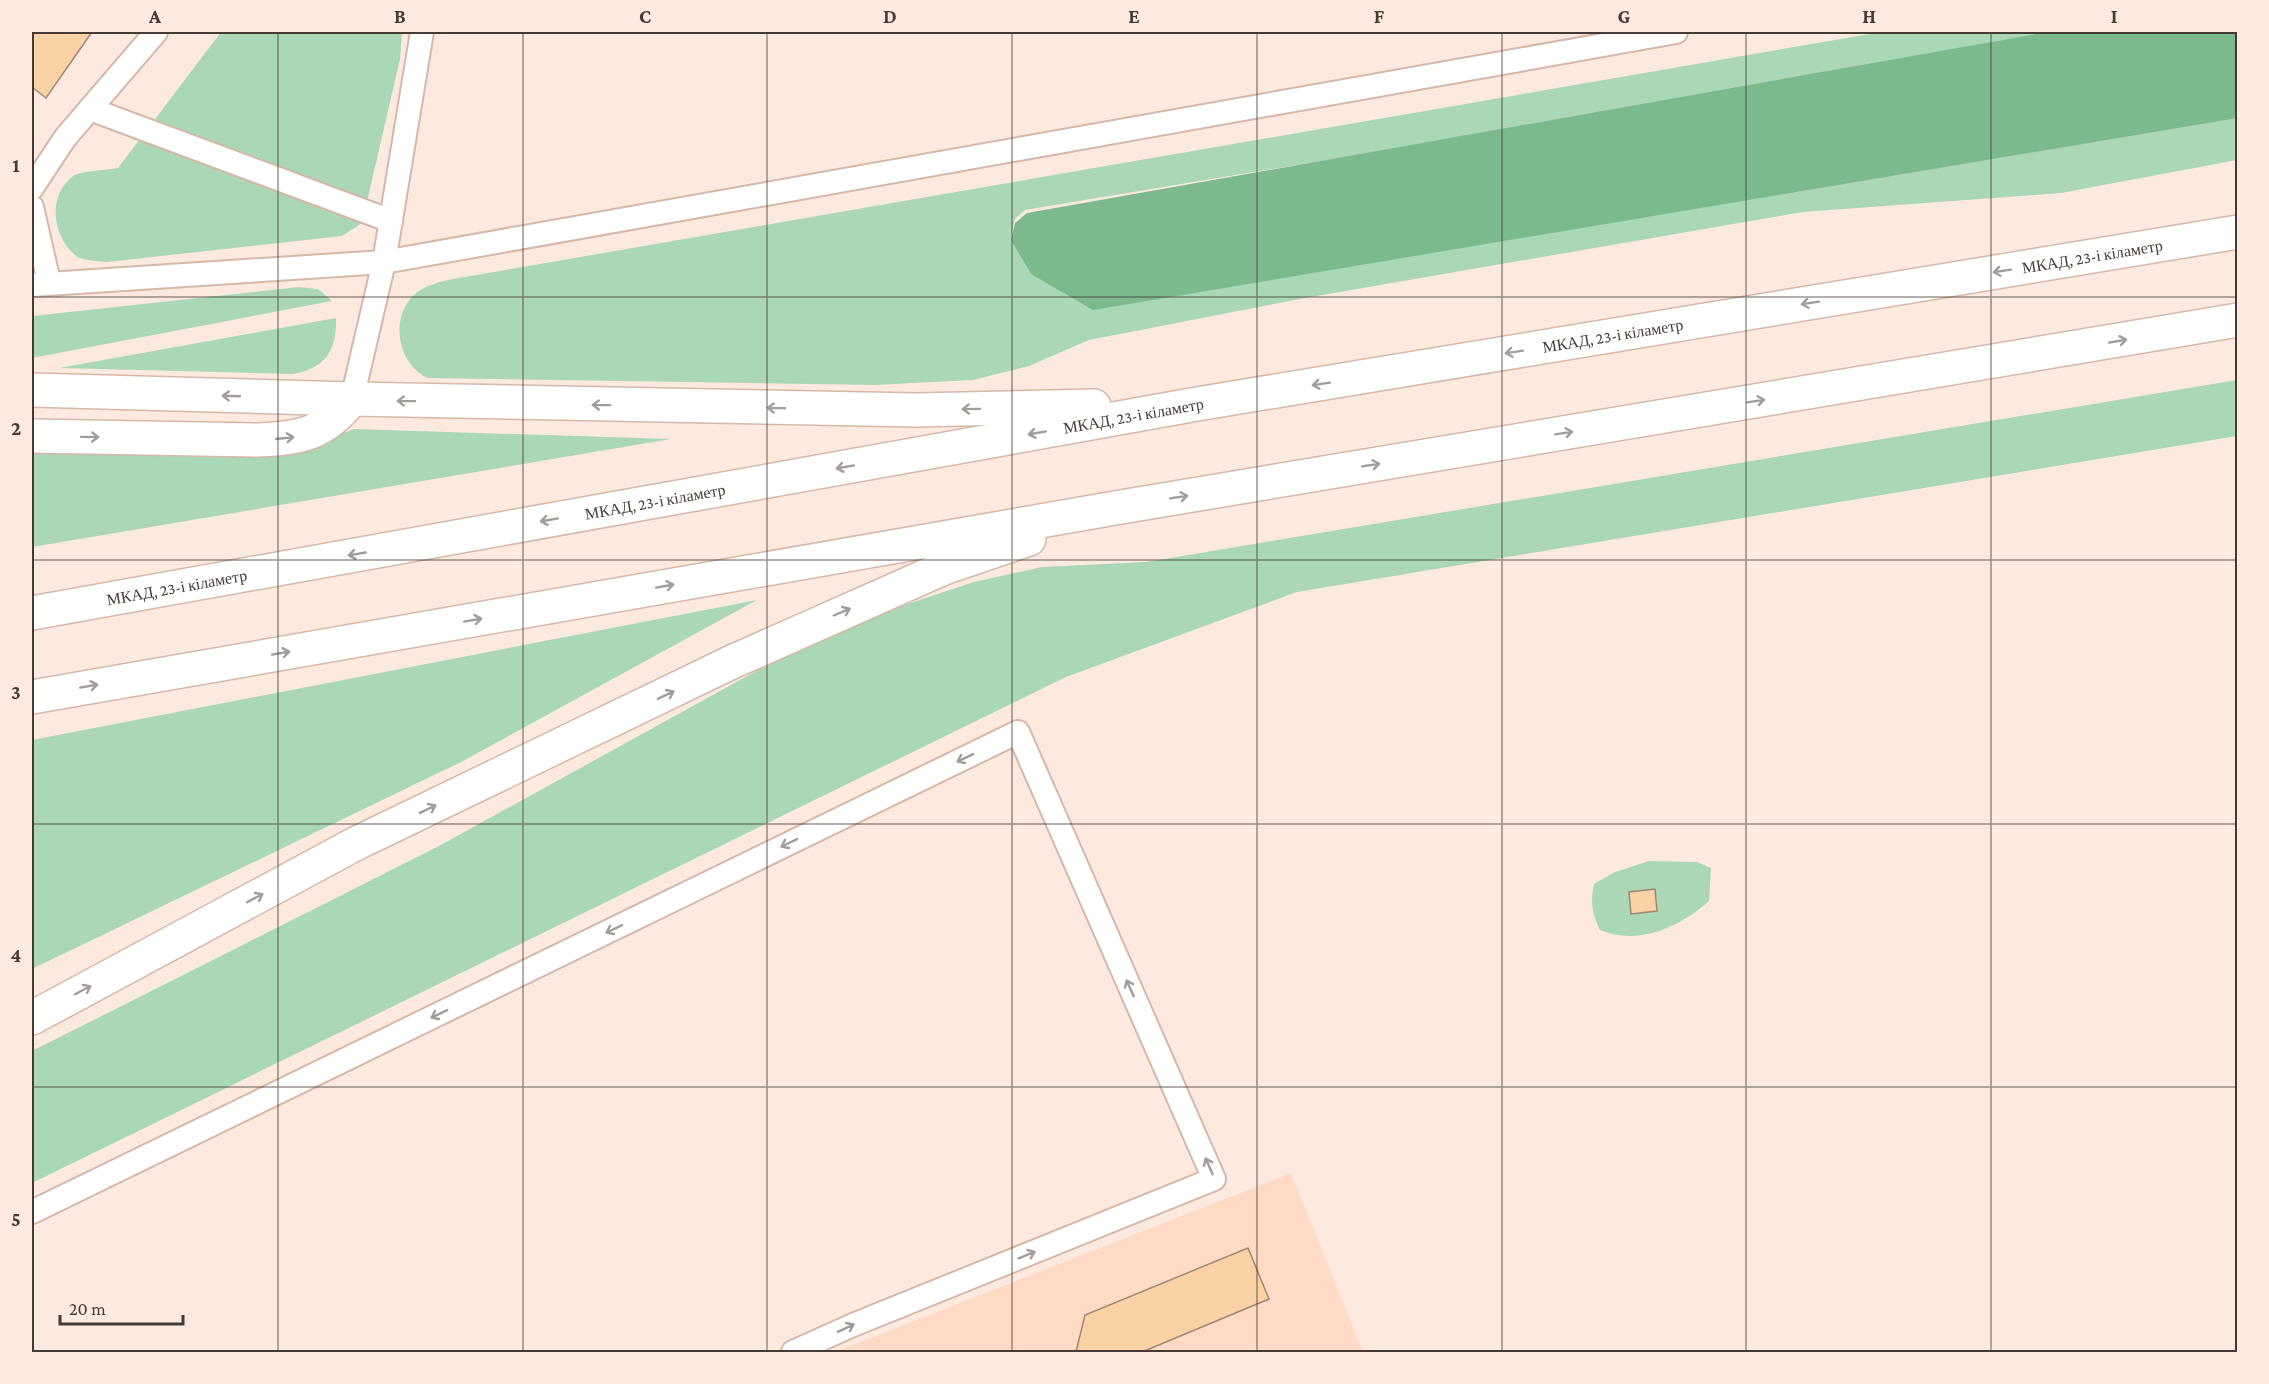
<svg xmlns="http://www.w3.org/2000/svg" width="2269" height="1384" viewBox="0 0 2269 1384" font-family="'Crimson Pro',serif">
	<rect width="100%" height="100%" fill="#fceae0"/>
	<polygon fill="#ffdbc6" points="1291,1173 1363,1352 835,1352"/>
	<g fill="#aad7b5">
		<path d="M221,32H402L400,59L362,223L342,236L107,262C99,261 83,261 76,256C52,236 47,196 73,176C79,171 108,170 118,168Z"/>
		<path d="M1881,32H2100L1025,210L1015,219L1011,237L1029,271L1092,308L2237,117V160L2061,193L1803,212L1305,298L1089,340L1029,366L973,380L874,385L428,378C398,365 389,318 414,295C425,285 439,282 453,279Z"/>
		<polygon points="299,287 318,289 332,301 32,358 32,316"/>
		<path d="M336,318C337,351 325,368 293,374L59,368Z"/>
		<polygon points="2237,380 2237,436 1297,592 1066,677 32,1183 32,1051 439,846 758,670 880,613 974,582 1042,567 1146,562"/>
		<polygon points="354,429 671,439 32,547 32,447 282,455"/>
		<polygon points="757,600 461,762 32,969 32,740"/>
		<path d="M1649,861L1697,862L1711,868L1709,901C1680,927 1638,946 1600,930C1592,914 1590,902 1594,884L1615,872Z"/>
	</g>
	<polygon fill="#7cba8d" points="2048,32 2237,32 2237,118 1093,310 1031,274 1011,240 1015,223 1027,213"/>
	<g fill="#fbd1a6" stroke="#9c8873" stroke-width="1.5">
		<polygon points="32,32 92,32 46,98 32,87"/>
		<polygon points="1655,889 1657,911 1631,914 1629,892"/>
		<polygon points="1248,1248 1269,1299 1142,1352 1076,1352 1085,1315"/>
	</g>
	<g fill="none" stroke-linecap="round" stroke-linejoin="round">
		<g stroke="#d5b8a9" stroke-width="26">
			<g id="service">
				<polyline points="422,32 384,262 1676,32"/>
				<polyline points="90,109 391,221"/>
				<polyline points="32,188 65,138 156,32"/>
				<polyline points="32,207 49,282"/>
				<polyline points="32,285 384,262 352,399"/>
				<polyline points="32,1212 1018,732 1214,1179 853,1325 793,1352"/>
			</g>
		</g>
		<g stroke="#d5b8a9" stroke-width="36">
			<g id="secondary">
				<polyline points="32,390 352,399"/>
				<path d="M32,436L259,440C302,438 324,434 352,399"/>
			</g>
		</g>
		<g stroke="#d5b8a9" stroke-width="36">
			<g id="trunk">
				<polyline points="352,399 917,410 1094,406"/>
				<path id="s1" d="M32,613L1197,404L2238,232"/>
				<polyline points="32,697 1121,507 2238,320"/>
				<polyline points="32,1018 355,844 734,661 944,568 1029,539"/>
			</g>
		</g>
		<use href="#service" stroke="#fff" stroke-width="22"/>
		<use href="#secondary" stroke="#fff" stroke-width="33"/>
		<use href="#trunk" stroke="#fff" stroke-width="33"/>
	</g>
	<defs><path id="oneway-shaft" d="M-6 0H5M1.5-3L5.5 0L1.5 3" fill="none" stroke-width="1.6" stroke-linecap="round" stroke-linejoin="round" transform="scale(1.5)"/></defs>
	<g stroke="#a29c9a">
		<use href="#oneway-shaft" transform="translate(2002 271) rotate(171)"/>
		<use href="#oneway-shaft" transform="translate(1810 303) rotate(171)"/>
		<use href="#oneway-shaft" transform="translate(2118 341) rotate(-10)"/>
		<use href="#oneway-shaft" transform="translate(1514 352) rotate(171)"/>
		<use href="#oneway-shaft" transform="translate(1321 384) rotate(171)"/>
		<use href="#oneway-shaft" transform="translate(231 396) rotate(-178)"/>
		<use href="#oneway-shaft" transform="translate(406 401) rotate(-179)"/>
		<use href="#oneway-shaft" transform="translate(1756 401) rotate(-9)"/>
		<use href="#oneway-shaft" transform="translate(601 405) rotate(-179)"/>
		<use href="#oneway-shaft" transform="translate(776 408) rotate(-179)"/>
		<use href="#oneway-shaft" transform="translate(971 409) rotate(179)"/>
		<use href="#oneway-shaft" transform="translate(1037 433) rotate(170)"/>
		<use href="#oneway-shaft" transform="translate(1564 433) rotate(-9)"/>
		<use href="#oneway-shaft" transform="translate(90 437) rotate(1)"/>
		<use href="#oneway-shaft" transform="translate(285 438) rotate(-6)"/>
		<use href="#oneway-shaft" transform="translate(1371 465) rotate(-9)"/>
		<use href="#oneway-shaft" transform="translate(845 467) rotate(170)"/>
		<use href="#oneway-shaft" transform="translate(1179 497) rotate(-9)"/>
		<use href="#oneway-shaft" transform="translate(549 520) rotate(170)"/>
		<use href="#oneway-shaft" transform="translate(357 554) rotate(170)"/>
		<use href="#oneway-shaft" transform="translate(665 586) rotate(-10)"/>
		<use href="#oneway-shaft" transform="translate(842 612) rotate(-23)"/>
		<use href="#oneway-shaft" transform="translate(473 620) rotate(-10)"/>
		<use href="#oneway-shaft" transform="translate(281 653) rotate(-10)"/>
		<use href="#oneway-shaft" transform="translate(89 686) rotate(-10)"/>
		<use href="#oneway-shaft" transform="translate(666 695) rotate(-26)"/>
		<use href="#oneway-shaft" transform="translate(965 758) rotate(154)"/>
		<use href="#oneway-shaft" transform="translate(428 809) rotate(-26)"/>
		<use href="#oneway-shaft" transform="translate(789 843) rotate(154)"/>
		<use href="#oneway-shaft" transform="translate(255 898) rotate(-28)"/>
		<use href="#oneway-shaft" transform="translate(614 929) rotate(154)"/>
		<use href="#oneway-shaft" transform="translate(1130 988) rotate(-114)"/>
		<use href="#oneway-shaft" transform="translate(83 990) rotate(-28)"/>
		<use href="#oneway-shaft" transform="translate(439 1014) rotate(154)"/>
		<use href="#oneway-shaft" transform="translate(1209 1166) rotate(-114)"/>
		<use href="#oneway-shaft" transform="translate(1027 1255) rotate(-22)"/>
		<use href="#oneway-shaft" transform="translate(846 1328) rotate(-25)"/>
	</g>
	<path fill="none" stroke="#453a34" stroke-width="1.5" stroke-opacity="0.55" d="M278,32V1352M523,32V1352M767,32V1352M1012,32V1352M1257,32V1352M1502,32V1352M1746,32V1352M1991,32V1352M32,297H2238M32,560H2238M32,824H2238M32,1087H2238"/>
	<g text-anchor="middle" stroke-width="5" stroke-linejoin="round" paint-order="stroke">
		<g font-size="16" fill="#453a34" stroke="#fceae0">
			<text dy="6" stroke="none"><textPath href="#s1" startOffset="2091">МКАД, 23-і кіламетр</textPath></text>
			<text dy="6" stroke="none"><textPath href="#s1" startOffset="1605">МКАД, 23-і кіламетр</textPath></text>
			<text dy="6" stroke="none"><textPath href="#s1" startOffset="1119">МКАД, 23-і кіламетр</textPath></text>
			<text dy="6" stroke="none"><textPath href="#s1" startOffset="633">МКАД, 23-і кіламетр</textPath></text>
			<text dy="6" stroke="none"><textPath href="#s1" startOffset="147">МКАД, 23-і кіламетр</textPath></text>
		</g>
	</g>
	<rect width="2269" height="1384" fill="none" stroke="#fceae0" stroke-width="66"/>
	<path d="M60 1315v9h123v-9" fill="none" stroke="#453a34" stroke-width="3"/>
	<text x="69" y="1315" font-size="18" fill="#453a34" stroke="#fceae0" stroke-width="4.5" paint-order="stroke">20 m</text>
	<rect x="33" y="33" width="2203" height="1318" fill="none" stroke="#453a34" stroke-width="2"/>
	<g font-size="20" text-anchor="middle" font-weight="bold" fill="#453a34">
		<text x="155" y="23">A</text>
		<text x="400" y="23">B</text>
		<text x="645" y="23">C</text>
		<text x="890" y="23">D</text>
		<text x="1134" y="23">E</text>
		<text x="1379" y="23">F</text>
		<text x="1624" y="23">G</text>
		<text x="1869" y="23">H</text>
		<text x="2114" y="23">I</text>
		<text x="16" y="172">1</text>
		<text x="16" y="435">2</text>
		<text x="16" y="699">3</text>
		<text x="16" y="962">4</text>
		<text x="16" y="1226">5</text>
	</g>
</svg>
